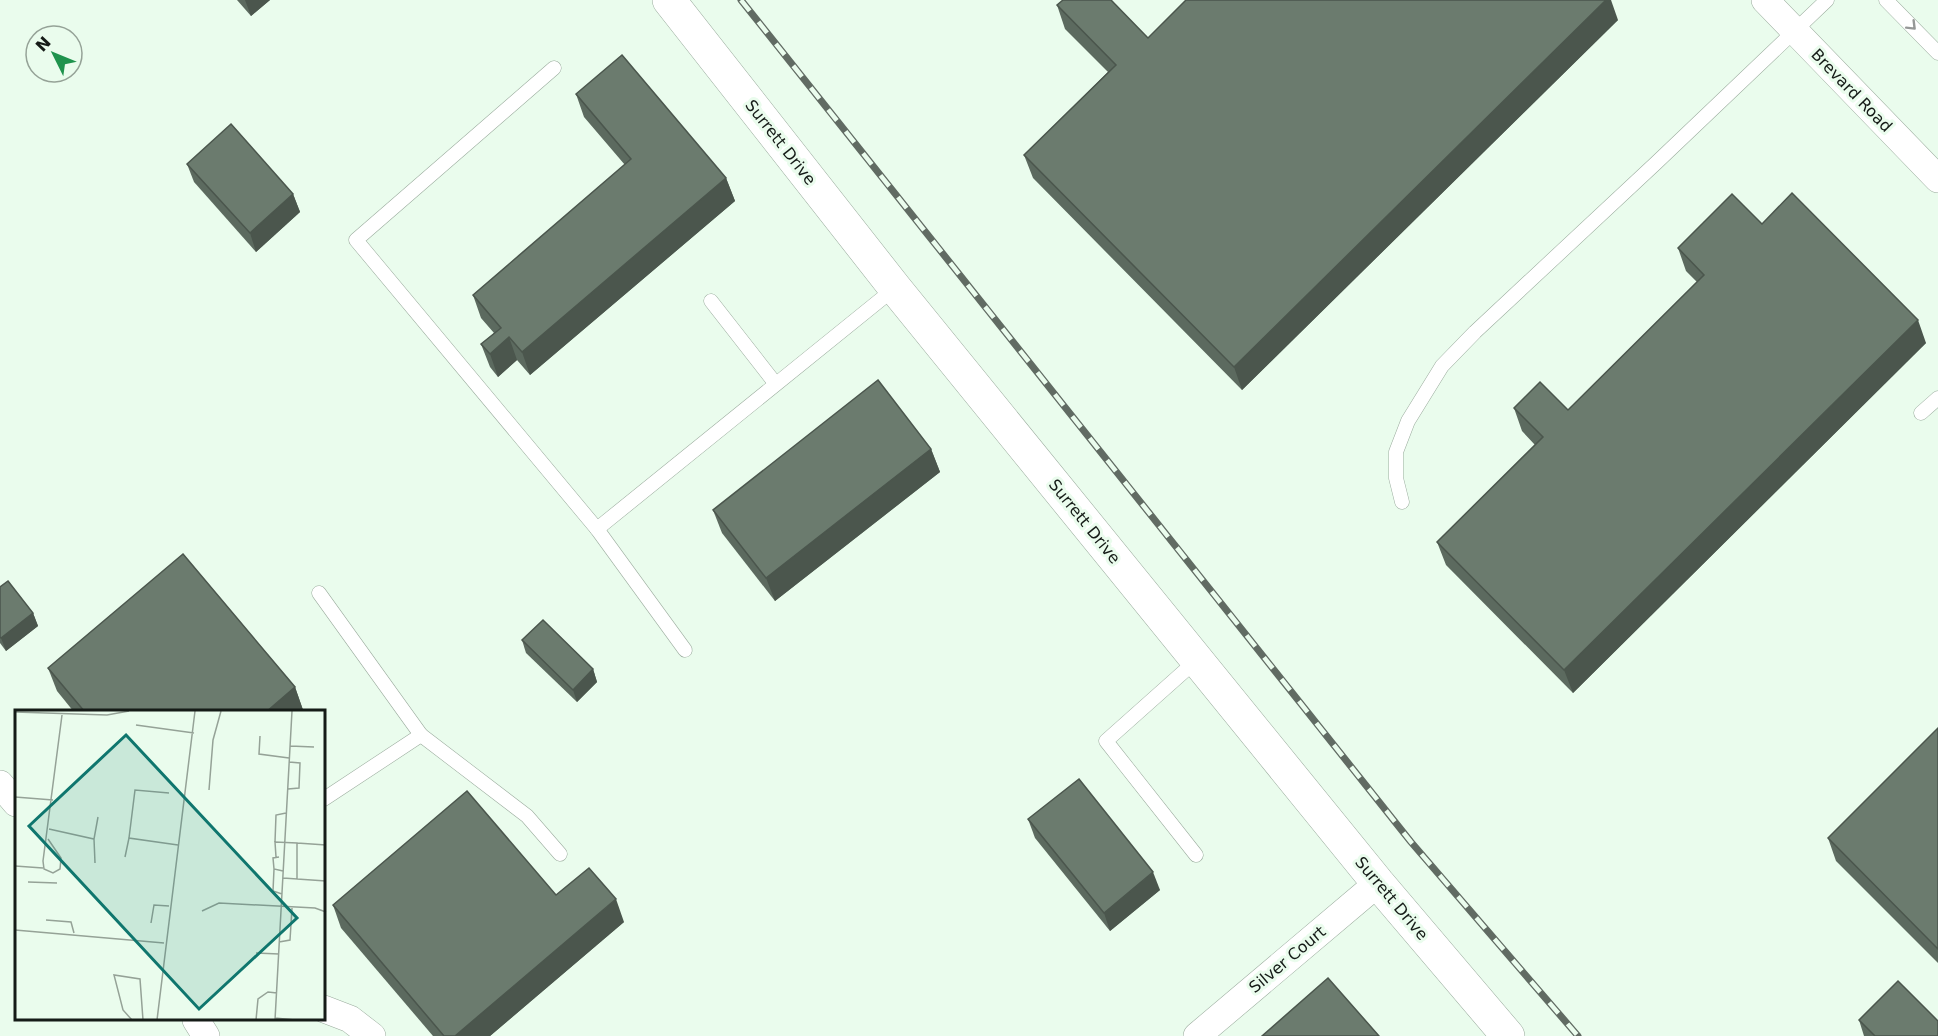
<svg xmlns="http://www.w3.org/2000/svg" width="1938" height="1036" viewBox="0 0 1938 1036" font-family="'DejaVu Sans',sans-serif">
	<rect width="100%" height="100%" fill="#eafced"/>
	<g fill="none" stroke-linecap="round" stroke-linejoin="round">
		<g stroke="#9aab9d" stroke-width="15">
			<g id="service">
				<polyline points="1886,0 1938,53"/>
				<polyline points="554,68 356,240 597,529 895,288"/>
				<polyline points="711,301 775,383"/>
				<polyline points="1921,413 1938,398"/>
				<polyline points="1402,502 1396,478 1396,452 1408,421 1442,366 1475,332 1656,163 1827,0"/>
				<polyline points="597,529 685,650"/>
				<polyline points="319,593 421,735 324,799"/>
				<polyline points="421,735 527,816 560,854"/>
				<polyline points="1196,855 1106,741 1198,659"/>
			</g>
		</g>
		<g stroke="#9aab9d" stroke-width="28">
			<g id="minor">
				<polyline points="1765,0 1938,179"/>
				<polyline points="0,784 16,803"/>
				<polyline points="324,1009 350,1019 372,1036"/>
				<polyline points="196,1020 206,1036"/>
				<polyline points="1197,1036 1378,883"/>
			</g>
		</g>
		<g stroke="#9aab9d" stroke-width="34">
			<polyline id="tertiary" points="669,0 895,288 1378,883 1508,1036"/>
		</g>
		<use href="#service" stroke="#fff" stroke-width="14"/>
		<use href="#minor" stroke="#fff" stroke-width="27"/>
		<use href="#tertiary" stroke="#fff" stroke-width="33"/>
		<g stroke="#616b63" stroke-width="7">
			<polyline id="rail" points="741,0 1411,842 1578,1036"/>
		</g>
		<use href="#rail" stroke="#eafced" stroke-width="4.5" stroke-dasharray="14" stroke-linecap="butt"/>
	</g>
	<g fill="#5c6a5f">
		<polygon points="237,0 270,0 251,16"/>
		<polygon points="1057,5 1148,38 1618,20 1242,390 1033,178 1024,155 1108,72 1065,29"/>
		<polygon points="576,94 726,178 735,201 530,375 517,360 498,377 490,367 481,344 494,333 481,318 473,295 625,165 584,117"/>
		<polygon points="187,164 293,194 300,212 256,252 194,182"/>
		<polygon points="1762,224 1926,343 1573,693 1446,565 1437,542 1535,445 1522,431 1514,408 1568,410 1697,282 1686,271 1678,248"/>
		<polygon points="931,449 940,472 775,601 722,533 713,510"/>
		<polygon points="0,587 33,613 38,626 6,651 0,643"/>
		<polygon points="522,640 593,669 597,682 577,702 526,653"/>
		<polygon points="48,668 295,687 303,710 301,712 74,712 57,691"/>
		<polygon points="1938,728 1938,963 1836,861 1828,838"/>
		<polygon points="1028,819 1160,890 1110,931 1035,838"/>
		<polygon points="556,895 624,922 490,1036 433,1036 341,928 333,905"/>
		<polygon points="1859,1020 1938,1036 1864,1036"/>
	</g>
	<g fill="#4b564d">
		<polygon points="245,0 270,0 251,16"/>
		<polygon points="1606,0 1611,0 1618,20 1242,390 1234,367"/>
		<polygon points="726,178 735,201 530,375 522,352"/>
		<polygon points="293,194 300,212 256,252 250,233"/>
		<polygon points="1918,320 1926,343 1573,693 1564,670"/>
		<polygon points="509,337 517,360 498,377 490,354"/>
		<polygon points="931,449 940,472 775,601 766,578"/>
		<polygon points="33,613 38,626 6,651 1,638"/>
		<polygon points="593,669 597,682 577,702 573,690"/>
		<polygon points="295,687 303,710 301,712 266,712"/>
		<polygon points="1153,872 1160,890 1110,931 1104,913"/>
		<polygon points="616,899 624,922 490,1036 455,1036"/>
	</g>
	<g fill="#6b7b6e" stroke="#4b564d" stroke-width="1.5">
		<polygon points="1063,0 1111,0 1148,38 1186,0 1606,0 1234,367 1024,155 1116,65 1057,5"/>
		<polygon points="622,55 726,178 522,352 509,337 490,354 481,344 501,328 473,295 631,159 576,94"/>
		<polygon points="231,124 293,194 250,233 187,164"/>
		<polygon points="1792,193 1918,320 1564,670 1437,542 1543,437 1514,408 1540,382 1568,410 1704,275 1678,248 1732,194 1762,224"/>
		<polygon points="878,380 931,449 766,578 713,510"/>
		<polygon points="183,554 295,687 266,712 85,712 48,668"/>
		<polygon points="8,581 33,613 1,638 0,637 0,587"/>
		<polygon points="543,620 593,669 573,690 522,640"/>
		<polygon points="1938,728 1938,949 1828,838"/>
		<polygon points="1079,779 1153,872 1104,913 1028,819"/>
		<polygon points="467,791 556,895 589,868 616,899 455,1036 444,1036 333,905"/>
		<polygon points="1328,978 1379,1036 1262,1036"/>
		<polygon points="1898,981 1938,1021 1938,1036 1875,1036 1859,1020"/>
	</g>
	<defs><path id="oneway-chevron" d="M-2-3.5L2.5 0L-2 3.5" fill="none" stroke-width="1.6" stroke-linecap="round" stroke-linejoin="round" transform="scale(1.5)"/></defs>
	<use stroke="#969897" href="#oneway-chevron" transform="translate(1912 26) rotate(45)"/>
	<g text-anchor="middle" stroke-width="6" stroke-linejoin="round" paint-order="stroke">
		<g font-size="16" fill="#151b17" stroke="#eafced">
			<text transform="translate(1852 90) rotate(46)" y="6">Brevard Road</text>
			<text transform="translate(781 142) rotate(52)" y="6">Surrett Drive</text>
			<text transform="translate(1085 521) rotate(51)" y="6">Surrett Drive</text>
			<text transform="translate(1392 898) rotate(50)" y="6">Surrett Drive</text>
			<text transform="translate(1287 959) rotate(-40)" y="6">Silver Court</text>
		</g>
	</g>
	<g transform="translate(15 710)">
		<rect width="310" height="310" fill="#eafced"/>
		<path fill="none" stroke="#95a297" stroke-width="1.5" d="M0,2L92,5L114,1M121,15L179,23M245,26L244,44L274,48M275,36L299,37M273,79L284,78L285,53L274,52M194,80L198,30L206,1M154,83L120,80L114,128L163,135M0,87L38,90M34,119L79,129L83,107M33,129L46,148L45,159L38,163L29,159L28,151L47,5M79,129L80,153M260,132L261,105L271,103M282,133L311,135M110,147L114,128M261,147L260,132L282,133V169L268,168M264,147L258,148L259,159L268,161M0,156L28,158M259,159L258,181L267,184M282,169L311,171M13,172L42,173M187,201L204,193L300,198L311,202M31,210L56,212L59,223M136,213L139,195L154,196M0,220L149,233M264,232L275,230L277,198M241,243L264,244M260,308L280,310M117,310L108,300L99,265L125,269L128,310M142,310L180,1M241,310L243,289L253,282L262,283M260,310L277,1"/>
		<path fill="#0f766e" fill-opacity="0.15" stroke="#0f766e" stroke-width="3" d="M111,25L282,208L184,299L14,116Z"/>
		<rect width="310" height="310" fill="none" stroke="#151b17" stroke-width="3"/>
	</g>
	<g transform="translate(54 54) rotate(313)"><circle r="28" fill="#eafced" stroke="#95a297" stroke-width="1.5"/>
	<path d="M0-4.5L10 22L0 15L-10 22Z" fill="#1f934d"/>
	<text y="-9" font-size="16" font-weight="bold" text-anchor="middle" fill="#151b17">N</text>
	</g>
</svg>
